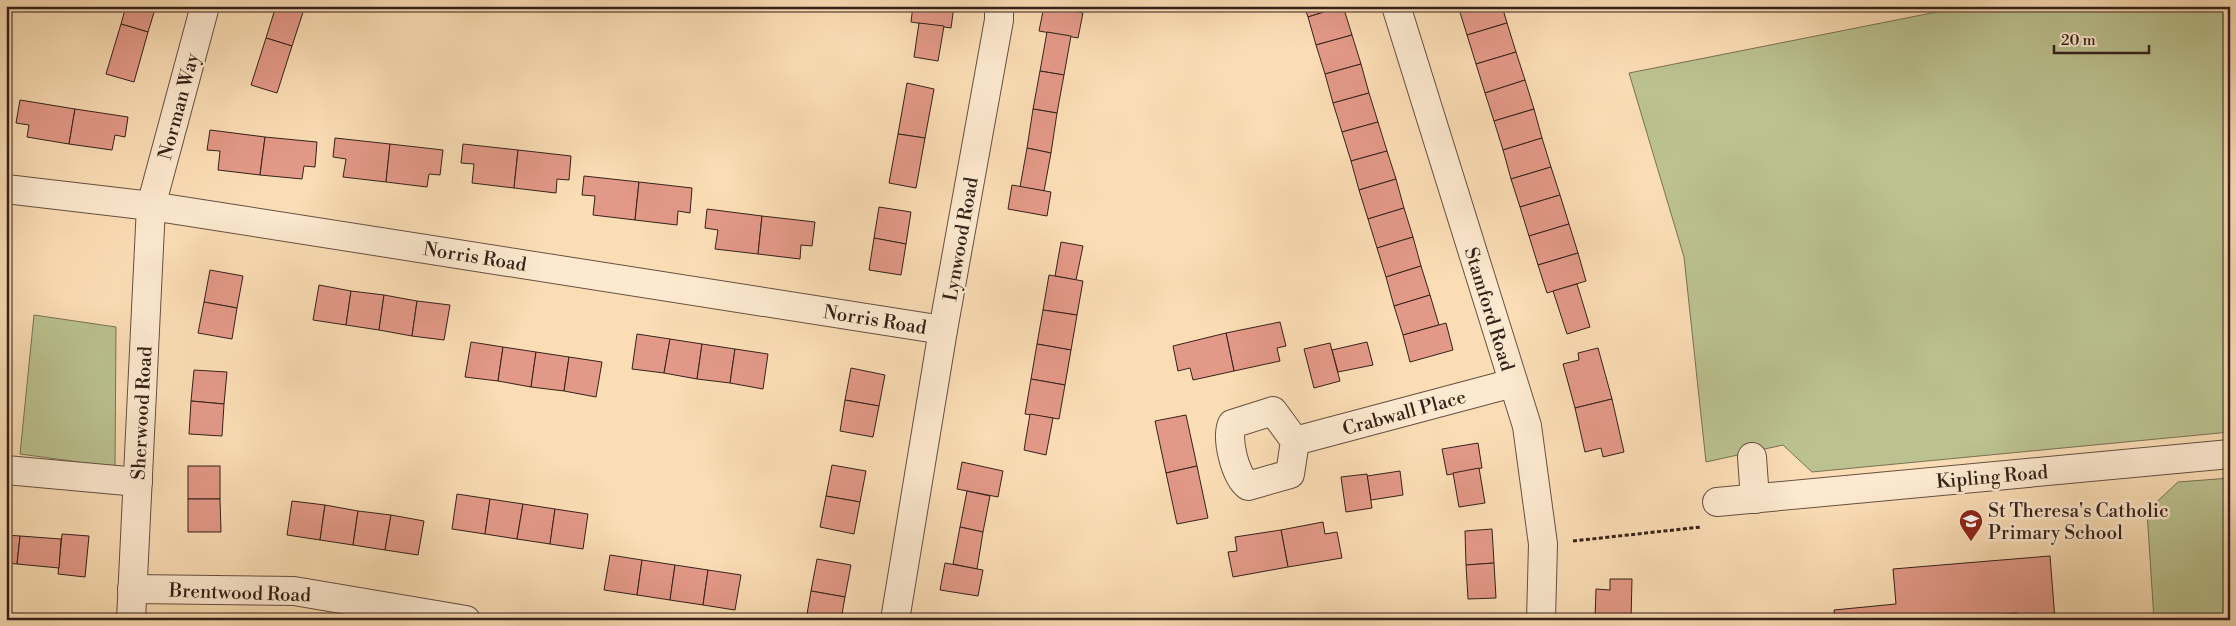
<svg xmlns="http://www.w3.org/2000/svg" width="2236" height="626" viewBox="0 0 2236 626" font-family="'Libre Bodoni',serif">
	<rect width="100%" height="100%" fill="#fbddb5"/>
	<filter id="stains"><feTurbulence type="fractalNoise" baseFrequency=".004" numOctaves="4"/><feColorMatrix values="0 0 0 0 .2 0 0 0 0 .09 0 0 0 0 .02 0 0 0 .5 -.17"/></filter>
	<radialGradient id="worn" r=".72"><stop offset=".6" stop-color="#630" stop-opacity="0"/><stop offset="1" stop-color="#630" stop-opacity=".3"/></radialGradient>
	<g fill="#bbc290" stroke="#787254">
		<polygon points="1967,6 2230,6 2230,432 1812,472 1783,445 1706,462 1684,257 1629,73"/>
		<polygon points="34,315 116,327 115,467 20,454"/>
		<polygon points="2230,478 2230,620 2154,620 2147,511 2178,482"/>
	</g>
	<g fill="#e39988" stroke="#342119">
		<polygon points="126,6 156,6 148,32 121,24"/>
		<polygon points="276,6 305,6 292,46 266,38"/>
		<polygon points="913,6 954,6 951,28 911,22"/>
		<polygon points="1044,6 1083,13 1078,38 1039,31"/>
		<polygon points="1304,6 1342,6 1308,17"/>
		<polygon points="1343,6 1352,35 1316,45 1308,17"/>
		<polygon points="1458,6 1502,6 1507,23 1467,35"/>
		<polygon points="919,23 944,26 938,61 914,57"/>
		<polygon points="1507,23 1516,52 1476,64 1467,35"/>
		<polygon points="121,24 148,32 134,82 106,74"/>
		<polygon points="1047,32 1071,36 1064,75 1040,71"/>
		<polygon points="1352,35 1361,64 1325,74 1316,45"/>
		<polygon points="266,38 292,46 277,93 251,85"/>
		<polygon points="1516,52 1525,80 1485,93 1476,64"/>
		<polygon points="1361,64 1369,93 1333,103 1325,74"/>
		<polygon points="1040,71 1064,75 1057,113 1033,109"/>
		<polygon points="1525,80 1534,109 1494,121 1485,93"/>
		<polygon points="907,83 934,89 925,138 898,134"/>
		<polygon points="1369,93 1378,122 1342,132 1333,103"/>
		<polygon points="20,100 75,109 69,144 27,137 29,125 16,123"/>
		<polygon points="75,109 128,117 125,137 115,135 112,150 69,144"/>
		<polygon points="1033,109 1057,113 1051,153 1027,148"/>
		<polygon points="1534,109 1542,138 1503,150 1494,121"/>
		<polygon points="1378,122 1387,151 1351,161 1342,132"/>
		<polygon points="210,130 265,137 260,175 218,170 220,151 207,150"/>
		<polygon points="898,134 925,138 916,188 889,183"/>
		<polygon points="265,137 317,142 315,167 304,166 302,179 260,175"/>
		<polygon points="335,138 390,144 386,182 343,177 346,159 333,157"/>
		<polygon points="1542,138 1551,167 1511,179 1503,150"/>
		<polygon points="390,144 443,150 440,175 429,174 427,187 386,182"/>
		<polygon points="463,144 518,150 514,188 472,183 474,164 461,163"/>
		<polygon points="1027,148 1051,153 1044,191 1020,187"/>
		<polygon points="518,150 571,156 569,180 557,179 556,193 514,188"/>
		<polygon points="1387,151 1396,179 1359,190 1351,161"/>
		<polygon points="1551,167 1560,195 1520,207 1511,179"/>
		<polygon points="584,176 639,182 635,220 593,215 595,196 582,195"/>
		<polygon points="1396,179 1404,208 1368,219 1359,190"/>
		<polygon points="639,182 692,188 690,213 678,211 677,225 635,220"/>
		<polygon points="1012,185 1051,192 1047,216 1008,209"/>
		<polygon points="1560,195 1569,224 1529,236 1520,207"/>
		<polygon points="879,207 911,212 906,244 874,238"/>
		<polygon points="1404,208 1413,237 1377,248 1368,219"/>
		<polygon points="707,209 762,216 758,254 715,249 718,230 705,228"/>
		<polygon points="762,216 815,222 812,246 801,245 800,259 758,254"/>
		<polygon points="1569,224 1578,253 1538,265 1529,236"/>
		<polygon points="1413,237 1421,266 1386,277 1377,248"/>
		<polygon points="874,238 906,244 901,275 869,270"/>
		<polygon points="1061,242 1083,246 1076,280 1055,276"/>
		<polygon points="1578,253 1586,281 1547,293 1538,265"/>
		<polygon points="1421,266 1430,295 1394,306 1386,277"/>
		<polygon points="210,270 243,276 237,308 204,302"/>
		<polygon points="1049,275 1083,281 1077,315 1043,310"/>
		<polygon points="1577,284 1590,327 1567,334 1553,291"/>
		<polygon points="319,285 351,291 346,325 313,320"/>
		<polygon points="351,291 384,295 379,330 346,325"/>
		<polygon points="384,295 417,301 412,336 379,330"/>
		<polygon points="1430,295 1439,325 1403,335 1394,306"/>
		<polygon points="417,301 450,305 444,340 412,336"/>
		<polygon points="204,302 237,308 232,339 198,333"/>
		<polygon points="1043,310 1077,315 1071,350 1037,344"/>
		<polygon points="1280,322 1286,346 1277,348 1280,361 1234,371 1226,333"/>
		<polygon points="1446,323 1453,350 1410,362 1403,335"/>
		<polygon points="1226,333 1234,371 1193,380 1190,368 1178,371 1173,346"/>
		<polygon points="637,334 670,339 664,373 632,369"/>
		<polygon points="670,339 702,344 697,379 664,373"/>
		<polygon points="471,342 503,347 498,381 465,377"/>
		<polygon points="1367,342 1373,365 1338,372 1332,350"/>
		<polygon points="1330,343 1340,381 1314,388 1304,349"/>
		<polygon points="702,344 735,349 730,383 697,379"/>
		<polygon points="1037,344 1071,350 1065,385 1031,379"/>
		<polygon points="503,347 536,352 531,387 498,381"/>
		<polygon points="1598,348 1612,399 1575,408 1563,364 1579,360 1578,353"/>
		<polygon points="735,349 768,354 763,389 730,383"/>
		<polygon points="536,352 569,357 564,391 531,387"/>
		<polygon points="569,357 602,362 596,397 564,391"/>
		<polygon points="851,368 885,375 879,406 845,400"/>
		<polygon points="194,370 227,372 224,404 191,401"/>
		<polygon points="1031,379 1065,385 1059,419 1025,414"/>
		<polygon points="1612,399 1624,452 1603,457 1601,448 1585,452 1575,408"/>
		<polygon points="845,400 879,406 873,437 840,431"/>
		<polygon points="191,401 224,404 222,436 189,434"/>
		<polygon points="1030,414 1053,418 1046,455 1024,450"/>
		<polygon points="1186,415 1197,466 1166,473 1155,421"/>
		<polygon points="1478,443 1482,468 1447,475 1442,449"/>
		<polygon points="962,462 1003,471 998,497 957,489"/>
		<polygon points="832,465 866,471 860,502 826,496"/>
		<rect x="188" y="466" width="32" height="33"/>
		<polygon points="1197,466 1208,518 1177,524 1166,473"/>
		<polygon points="1479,468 1485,503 1459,507 1453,473"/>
		<polygon points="1400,471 1403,495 1371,500 1367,476"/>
		<polygon points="1367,474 1372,508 1346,512 1341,477"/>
		<polygon points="967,491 990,496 983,532 960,527"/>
		<polygon points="457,494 490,499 485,534 452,529"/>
		<polygon points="826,496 860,502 854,534 820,527"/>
		<polygon points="188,499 220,499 221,532 188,532"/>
		<polygon points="490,499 523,504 517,539 485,534"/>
		<polygon points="292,501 325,505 320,540 287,535"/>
		<polygon points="523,504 555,509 550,544 517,539"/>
		<polygon points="325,505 358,511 353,545 320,540"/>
		<polygon points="555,509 588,514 583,549 550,544"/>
		<polygon points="358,511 391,515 385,550 353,545"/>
		<polygon points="391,515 424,521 418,555 385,550"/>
		<polygon points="1323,522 1325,534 1337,532 1342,558 1288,567 1281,530"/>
		<polygon points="960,527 983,532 977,569 953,564"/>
		<polygon points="1492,529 1494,563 1466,565 1465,531"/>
		<polygon points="1281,530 1288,567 1233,577 1228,552 1237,551 1235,537"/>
		<polygon points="62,534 89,536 85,577 58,574"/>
		<polygon points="6,535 20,536 17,564 6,563"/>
		<polygon points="20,536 61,539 59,568 17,564"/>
		<polygon points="610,555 642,560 637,595 604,590"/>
		<polygon points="2050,556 2055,620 2018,620 2017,613 1933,620 1835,620 1834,610 1896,604 1893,569"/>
		<polygon points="817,559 851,565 845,597 811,591"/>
		<polygon points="642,560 675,565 670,600 637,595"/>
		<polygon points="945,563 983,570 978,596 940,590"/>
		<polygon points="1494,563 1496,598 1468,599 1466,565"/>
		<polygon points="675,565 708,570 703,605 670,600"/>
		<polygon points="708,570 741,575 735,610 703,605"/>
		<polygon points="1610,579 1632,579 1631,620 1595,620 1596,589 1610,590"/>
		<polygon points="811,591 845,597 841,620 806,620"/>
	</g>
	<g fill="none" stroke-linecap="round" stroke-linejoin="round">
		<g stroke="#665040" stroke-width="30">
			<g id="street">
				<polyline points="1396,6 1527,426 1543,544 1541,620"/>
				<polyline points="6,189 151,206 943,330"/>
				<path d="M1295,441L1273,411L1232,424C1226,439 1235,476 1248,486L1290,474L1295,441L1513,383"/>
				<polyline points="1752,457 1755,499"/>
				<polyline points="6,470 138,482"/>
				<polyline points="1717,502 2230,454"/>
				<polyline points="132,589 294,591 466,620"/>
				<polyline points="131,620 151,206 205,6"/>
				<polyline points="895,620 943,330 999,20 999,6"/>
			</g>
		</g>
		<polyline stroke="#342119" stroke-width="3" stroke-dasharray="4 2.5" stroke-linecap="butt" points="1573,541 1701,527"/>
		<use href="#street" stroke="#fce9cf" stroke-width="28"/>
	</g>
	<defs>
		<g id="school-pin" transform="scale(1.25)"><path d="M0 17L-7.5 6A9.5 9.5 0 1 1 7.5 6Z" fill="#8f2418" stroke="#fce9cf"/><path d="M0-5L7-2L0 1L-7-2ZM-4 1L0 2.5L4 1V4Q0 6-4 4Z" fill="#fff"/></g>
	</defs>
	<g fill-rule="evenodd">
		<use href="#school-pin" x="1971" y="521"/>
	</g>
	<g text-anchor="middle" stroke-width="5" stroke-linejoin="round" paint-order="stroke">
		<g font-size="19" fill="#342119" stroke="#fce9cf">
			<text transform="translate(178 106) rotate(-75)" y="7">Norman Way</text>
			<text transform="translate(960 239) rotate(-80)" y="7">Lynwood Road</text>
			<text transform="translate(475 256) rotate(9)" y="7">Norris Road</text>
			<text transform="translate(1490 309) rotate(73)" y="7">Stamford Road</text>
			<text transform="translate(875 319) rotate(9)" y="7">Norris Road</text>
			<text transform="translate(1404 412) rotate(-15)" y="7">Crabwall Place</text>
			<text transform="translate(141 413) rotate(-87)" y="7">Sherwood Road</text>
			<text transform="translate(1992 476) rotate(-5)" y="7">Kipling Road</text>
			<text transform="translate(240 592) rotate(2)" y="7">Brentwood Road</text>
		</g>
		<g font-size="19" fill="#342119" stroke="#fce9cf" text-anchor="start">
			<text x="1988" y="517">St Theresa's Catholic<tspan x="1988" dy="22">Primary School</tspan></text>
		</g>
	</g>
	<rect width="2236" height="626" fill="none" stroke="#fbddb5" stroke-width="25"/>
	<rect x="8" y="8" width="2221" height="611" fill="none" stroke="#342119" stroke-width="2.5"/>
	<rect x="12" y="12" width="2211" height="601" fill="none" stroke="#342119"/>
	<path d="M2054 45v8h95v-8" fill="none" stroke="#342119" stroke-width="2.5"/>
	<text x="2061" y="45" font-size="15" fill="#342119" stroke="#fce9cf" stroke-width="4" paint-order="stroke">20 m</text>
	<rect width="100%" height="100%" filter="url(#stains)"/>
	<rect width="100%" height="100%" fill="url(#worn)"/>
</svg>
